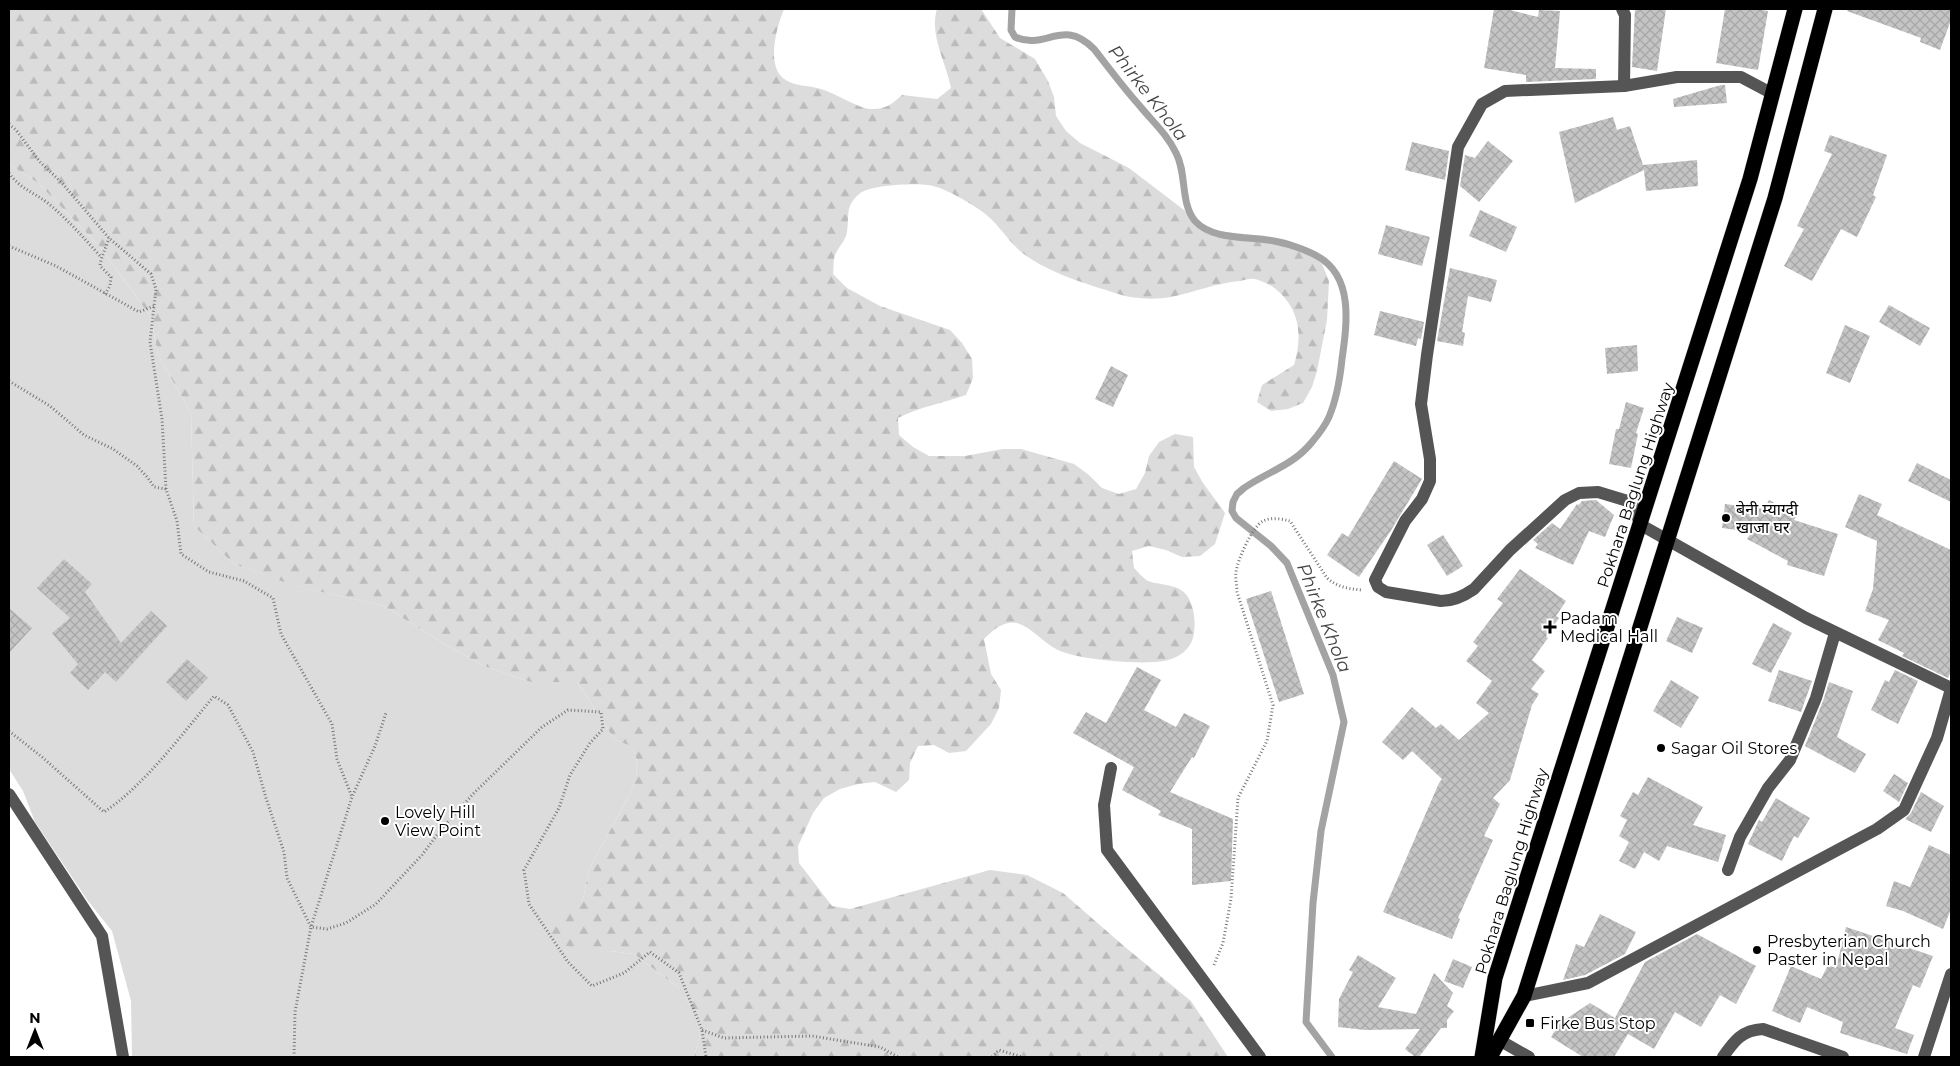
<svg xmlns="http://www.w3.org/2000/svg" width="1960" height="1066" viewBox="0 0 1960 1066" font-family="Montserrat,'Noto Sans Devanagari',sans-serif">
	<defs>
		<pattern id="forest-firs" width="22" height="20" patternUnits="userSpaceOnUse" patternTransform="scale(1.25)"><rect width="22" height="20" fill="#dcdcdc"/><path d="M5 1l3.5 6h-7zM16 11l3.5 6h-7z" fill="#bbb"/></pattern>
		<pattern id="building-cross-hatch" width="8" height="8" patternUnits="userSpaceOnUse" patternTransform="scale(1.25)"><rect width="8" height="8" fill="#c4c4c4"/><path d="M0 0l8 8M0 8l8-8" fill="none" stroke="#a7a7a7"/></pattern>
	</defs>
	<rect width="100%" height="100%" fill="#fff"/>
	<polygon fill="#dcdcdc" points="9,164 38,183 100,247 151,317 158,355 191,413 194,526 234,564 296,586 384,606 446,645 484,666 531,682 577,682 615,740 632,745 637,761 636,778 630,794 589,869 582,904 609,951 634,954 680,989 696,1015 700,1034 694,1057 132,1057 131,1001 112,931 88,901 35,822 23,791 9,769"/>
	<path fill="url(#forest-firs)" d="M9,9H784C777,26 766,64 783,78C792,86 806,85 817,88C833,91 856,108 871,109C885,110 892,104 902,95L937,99L951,88C946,62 929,35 937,9H981L1000,38L1035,59L1048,81L1054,97L1056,116L1066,131L1080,143L1129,168L1201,223L1218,231L1252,235L1292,243L1309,251L1322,264L1329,281L1327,320L1317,371L1312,387L1303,403L1288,409L1271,411L1257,402L1262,385L1294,365C1303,335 1300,307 1273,287C1268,284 1260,280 1255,279C1251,278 1245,280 1240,281C1216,283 1195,292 1171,297C1154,300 1131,299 1115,293C1087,284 1056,275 1031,259C1009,246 1001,224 980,210C966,201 949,190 933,186C919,182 874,185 862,192C858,194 851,202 850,206C847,211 849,227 846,236C843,243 838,248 835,255C833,260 834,268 833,274L847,288L880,306L950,330L962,343L972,359L973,378L966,395C943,403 919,407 898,418L899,435L913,447L929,456H965L1003,449H1021L1074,464L1089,475L1102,488L1119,494L1136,489L1145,473L1149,456L1159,442L1175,434L1193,437L1194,467L1203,483L1225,513L1215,544L1200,556L1182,557L1166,550L1149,546L1132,551L1134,568C1138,572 1143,578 1148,581C1158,585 1172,584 1181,590C1195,598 1198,629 1191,643C1186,653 1175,659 1164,661C1141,665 1079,660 1058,650C1043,643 1033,628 1017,623C1004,620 993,630 984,639L991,674L1001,690L999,708L991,724L966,751L949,753L934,745L918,746L910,763L909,780L896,792L875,782L858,784L840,789L824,798L813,813L798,846L799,863L832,906L850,909L990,870L1027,875L1063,893L1125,947L1191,1001L1228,1057H694L700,1034L696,1015L680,989L634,954L609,951H581L534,934L582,904L589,869L630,794L636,778L637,761L632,746L615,740L577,682H531L484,666L446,645L384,606L295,586L234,564L194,526L191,413L158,355L151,317L100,247L38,183L9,164Z"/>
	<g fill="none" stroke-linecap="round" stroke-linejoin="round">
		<path stroke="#a3a3a3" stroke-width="7" d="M1012,9L1011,30L1015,37C1046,51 1062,17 1094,49C1109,68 1123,87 1139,105C1152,121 1167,134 1176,153C1187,173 1180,203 1195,221C1213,241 1250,236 1274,241C1286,243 1307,250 1317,256C1354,276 1347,324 1342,359C1340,379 1337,398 1329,417C1325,426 1318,435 1312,442C1294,465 1267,472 1244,488L1237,494L1233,502L1232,511L1236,518L1271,546L1287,563L1333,675L1344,722L1321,831L1313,903L1306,1022L1332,1057"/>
	</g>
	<g fill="url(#building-cross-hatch)">
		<polygon points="1494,9 1506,9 1538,17 1539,10 1560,11 1555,68 1596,69 1596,79 1526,82 1526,75 1484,68"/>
		<polygon points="1635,9 1666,9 1657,71 1632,67"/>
		<polygon points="1725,9 1757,9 1768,11 1758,70 1716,63"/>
		<polygon points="1848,9 1951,9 1951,20 1940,50 1920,42 1921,38 1847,11"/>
		<polygon points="1721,85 1725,85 1727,103 1674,107 1673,99"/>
		<polygon points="1613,117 1617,130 1630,126 1644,168 1643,165 1697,160 1698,186 1646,191 1644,170 1575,203 1559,132"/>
		<polygon points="1830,135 1887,155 1873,195 1876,197 1857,237 1841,229 1812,281 1784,266 1804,229 1797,226 1832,154 1824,151"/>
		<polygon points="1488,141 1513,161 1479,202 1460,186 1465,155 1475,158"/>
		<polygon points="1412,142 1449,151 1445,180 1405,170"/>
		<polygon points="1480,210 1517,227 1506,252 1469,236"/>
		<polygon points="1386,225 1430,237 1422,266 1378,254"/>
		<polygon points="1450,268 1497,280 1491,302 1468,296 1462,332 1465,333 1463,346 1437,341"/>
		<polygon points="1889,305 1930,328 1920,346 1879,322"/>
		<polygon points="1380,311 1424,322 1421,339 1418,338 1416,346 1374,335"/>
		<polygon points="1845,325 1870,336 1850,383 1826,373"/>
		<polygon points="1637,345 1638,371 1607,374 1605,348"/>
		<polygon points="1111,366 1128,375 1113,407 1095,399"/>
		<polygon points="1626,402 1644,408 1636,433 1638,434 1631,468 1609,464 1616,429 1619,429"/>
		<polygon points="1394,461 1422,479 1390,532 1359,577 1327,555 1342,533 1348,537"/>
		<polygon points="1917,463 1951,480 1951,502 1908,481"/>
		<polygon points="1859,494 1882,504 1877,515 1951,550 1951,672 1948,678 1902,656 1904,653 1878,640 1889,620 1865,611 1873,589 1877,541 1845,527"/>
		<polygon points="1596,500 1614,515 1605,537 1589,531 1573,565 1535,548 1538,544 1533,540 1552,523 1560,529 1577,504 1579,505 1582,501"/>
		<polygon points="1769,500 1797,515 1794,520 1838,534 1824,576 1787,565 1788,561 1747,539 1752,532 1722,528 1725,504 1764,509"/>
		<polygon points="1443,535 1463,566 1447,576 1427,545"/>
		<polygon points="64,559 92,584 85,592 121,643 151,611 167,626 116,682 105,672 88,690 70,673 78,664 52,633 70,618 37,588"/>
		<polygon points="1520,569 1566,601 1556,616 1559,618 1546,637 1548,638 1532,660 1545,671 1531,689 1539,694 1532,705 1510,780 1493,798 1500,804 1484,836 1493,840 1458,918 1460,919 1452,939 1383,912 1439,783 1442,779 1412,751 1403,760 1382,742 1412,707 1436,728 1441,724 1459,740 1489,713 1476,703 1492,681 1466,661 1478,646 1473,642 1503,603 1497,599"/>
		<polygon points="1271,591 1304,694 1279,702 1246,599"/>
		<polygon points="9,608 32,628 9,653"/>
		<polygon points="1677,617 1703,628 1692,653 1666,641"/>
		<polygon points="1773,623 1792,633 1771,673 1752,664"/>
		<polygon points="187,659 208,678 186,701 166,682"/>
		<polygon points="1137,667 1161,680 1144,710 1176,727 1184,713 1210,726 1194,758 1192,757 1170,792 1233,819 1231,881 1192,885 1192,829 1158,815 1161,811 1122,790 1134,767 1073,733 1086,712 1106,723"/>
		<polygon points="1779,670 1812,681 1801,712 1768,701"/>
		<polygon points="1895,670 1918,681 1898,724 1871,710 1885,680 1889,682"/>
		<polygon points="1671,680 1699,697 1681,728 1653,711"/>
		<polygon points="1829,682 1853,691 1837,737 1866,754 1855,773 1805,746 1823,701"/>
		<polygon points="1894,774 1908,783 1899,802 1883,791"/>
		<polygon points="1648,777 1703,807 1693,825 1726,835 1718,862 1667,846 1659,861 1644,852 1635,869 1619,861 1629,842 1619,836 1627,820 1620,816 1633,792 1638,795"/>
		<polygon points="1921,792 1944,806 1931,832 1905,819 1911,813"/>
		<polygon points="1776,798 1810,818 1798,838 1794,836 1782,861 1748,844 1759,820 1762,822"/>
		<polygon points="1929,845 1951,855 1951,909 1943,929 1903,911 1886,906 1894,881 1910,887"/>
		<polygon points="1600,914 1636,932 1625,954 1585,975 1563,980 1576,944 1584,947"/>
		<polygon points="1846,927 1933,956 1920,988 1913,985 1895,1028 1914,1035 1907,1054 1840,1033 1843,1022 1807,1007 1800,1023 1772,1011 1791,966 1821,979 1828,965 1836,968"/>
		<polygon points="1697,934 1756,966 1736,1004 1720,995 1701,1027 1675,1012 1654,1049 1628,1034 1614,1057 1583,1057 1551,1037 1560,1023 1590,1003 1615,1018 1645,962"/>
		<polygon points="1358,955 1396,978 1378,1007 1416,1014 1434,973 1453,993 1447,1006 1454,1011 1447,1020 1447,1028 1441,1028 1419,1057 1415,1057 1405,1049 1420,1029 1365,1030 1338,1027 1339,999 1353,972 1349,970"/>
		<polygon points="1453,959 1472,967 1463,988 1444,981"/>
	</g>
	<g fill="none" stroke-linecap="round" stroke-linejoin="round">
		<g stroke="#dbdbdb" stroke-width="16">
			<g id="highway">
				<polyline points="1482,1057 1495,978 1750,179 1795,9"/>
				<polyline points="1490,1057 1524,996 1775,198 1825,9"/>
			</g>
		</g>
		<g stroke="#777" stroke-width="3" stroke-dasharray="1 2.5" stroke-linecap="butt">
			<polyline points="9,124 16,130 40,162 62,183 109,238 151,274 156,289 150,342 162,419 166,489 177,521 181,554 209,572 244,581 273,598 281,634 332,724 337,759 352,797"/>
			<path d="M9,173C20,189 34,192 49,204C68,220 84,238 101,257"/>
			<polyline points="9,246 56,266 139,312 154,306"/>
			<path d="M105,294L110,286L111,277L100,266C101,256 106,248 109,238"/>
			<polyline points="9,381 50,406 84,435 113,449 137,466 148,478 154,487 166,489"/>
			<path d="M9,731L42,757L104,812C144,786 183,733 214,696L228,705L253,752L266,798L284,852L287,878L311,927L327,929L346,923L376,904L422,855L443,827L474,793L542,727L568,710L601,712L603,729L590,743L570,775L559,808L524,870L529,904L568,962L592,986L624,973L650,952L679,973L702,1030L706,1057"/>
			<path d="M1214,965L1223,943L1231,899L1238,798L1267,741L1273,705L1237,592C1237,586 1235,578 1236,572C1238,559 1252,527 1263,521C1271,517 1282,519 1290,521L1327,578C1337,587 1349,589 1362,590"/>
			<polyline points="702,1030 724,1038 812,1036 880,1047 898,1057"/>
			<polyline points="294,1057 295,1012 311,927 352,797 375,746 386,713"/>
			<polyline points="992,1057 999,1050 1022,1057"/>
		</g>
		<g stroke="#555" stroke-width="12">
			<polyline points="1622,9 1625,15 1624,86"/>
			<path d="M1773,94L1741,77H1677L1624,86L1505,91L1482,104L1458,147L1427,355L1421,404L1430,459V481L1422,499L1405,521L1375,580L1378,587L1386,592L1441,601C1453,601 1464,596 1474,589L1510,550L1565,500L1579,493L1598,492L1631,502L1641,525L1806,618L1951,688"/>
			<polyline points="1111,768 1104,805 1107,850 1260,1057"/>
			<polyline points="9,794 102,936 123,1057"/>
			<polyline points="1728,870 1740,837 1768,788 1790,760 1816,698 1835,633"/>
			<polyline points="1524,996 1588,983 1877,829 1904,810 1937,738 1951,689"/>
			<polyline points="1499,1040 1529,1057"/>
			<path d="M1723,1057C1734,1041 1742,1030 1763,1029L1843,1057"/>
			<polyline points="1924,1057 1951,974"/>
		</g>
		<use href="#highway" stroke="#000" stroke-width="15"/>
	</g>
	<g fill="#000" stroke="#fff" stroke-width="2">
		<circle cx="1726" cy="518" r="5"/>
		<path d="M1547.5 619.5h5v5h5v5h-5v5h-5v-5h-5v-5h5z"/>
		<circle cx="1661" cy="748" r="5"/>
		<circle cx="385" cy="821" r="5"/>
		<circle cx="1757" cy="950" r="5"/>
		<rect x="1525" y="1018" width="10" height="10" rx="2.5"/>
	</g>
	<g text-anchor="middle" stroke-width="4" stroke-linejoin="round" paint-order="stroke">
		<g font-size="16" fill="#000" stroke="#fff">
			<text transform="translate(1635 485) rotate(-72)" y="6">Pokhara Baglung Highway</text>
			<text transform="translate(1511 871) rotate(-73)" y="6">Pokhara Baglung Highway</text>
		</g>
		<g font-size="16" fill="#000" stroke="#fff" text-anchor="start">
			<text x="1736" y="515">बेनी म्याग्दी<tspan x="1736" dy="18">खाजा घर</tspan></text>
			<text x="1560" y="624">Padam<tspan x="1560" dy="18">Medical Hall</tspan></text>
			<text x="1671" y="754">Sagar Oil Stores</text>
			<text x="395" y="818">Lovely Hill<tspan x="395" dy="18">View Point</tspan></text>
			<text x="1767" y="947">Presbyterian Church<tspan x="1767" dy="18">Paster in Nepal</tspan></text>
			<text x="1540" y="1029">Firke Bus Stop</text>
		</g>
		<g font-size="18" font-style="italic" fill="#444" stroke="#fff">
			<text transform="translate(1148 93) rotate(52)" y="6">Phirke Khola</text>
			<text transform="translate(1324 618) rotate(68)" y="6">Phirke Khola</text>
		</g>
	</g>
	<rect width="1960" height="1066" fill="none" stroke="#000000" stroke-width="20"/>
	<g transform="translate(35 1031)" stroke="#ffffff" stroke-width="4" paint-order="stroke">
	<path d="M0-4L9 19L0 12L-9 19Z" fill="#000000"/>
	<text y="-8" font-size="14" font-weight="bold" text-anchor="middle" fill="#000000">N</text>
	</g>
</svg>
